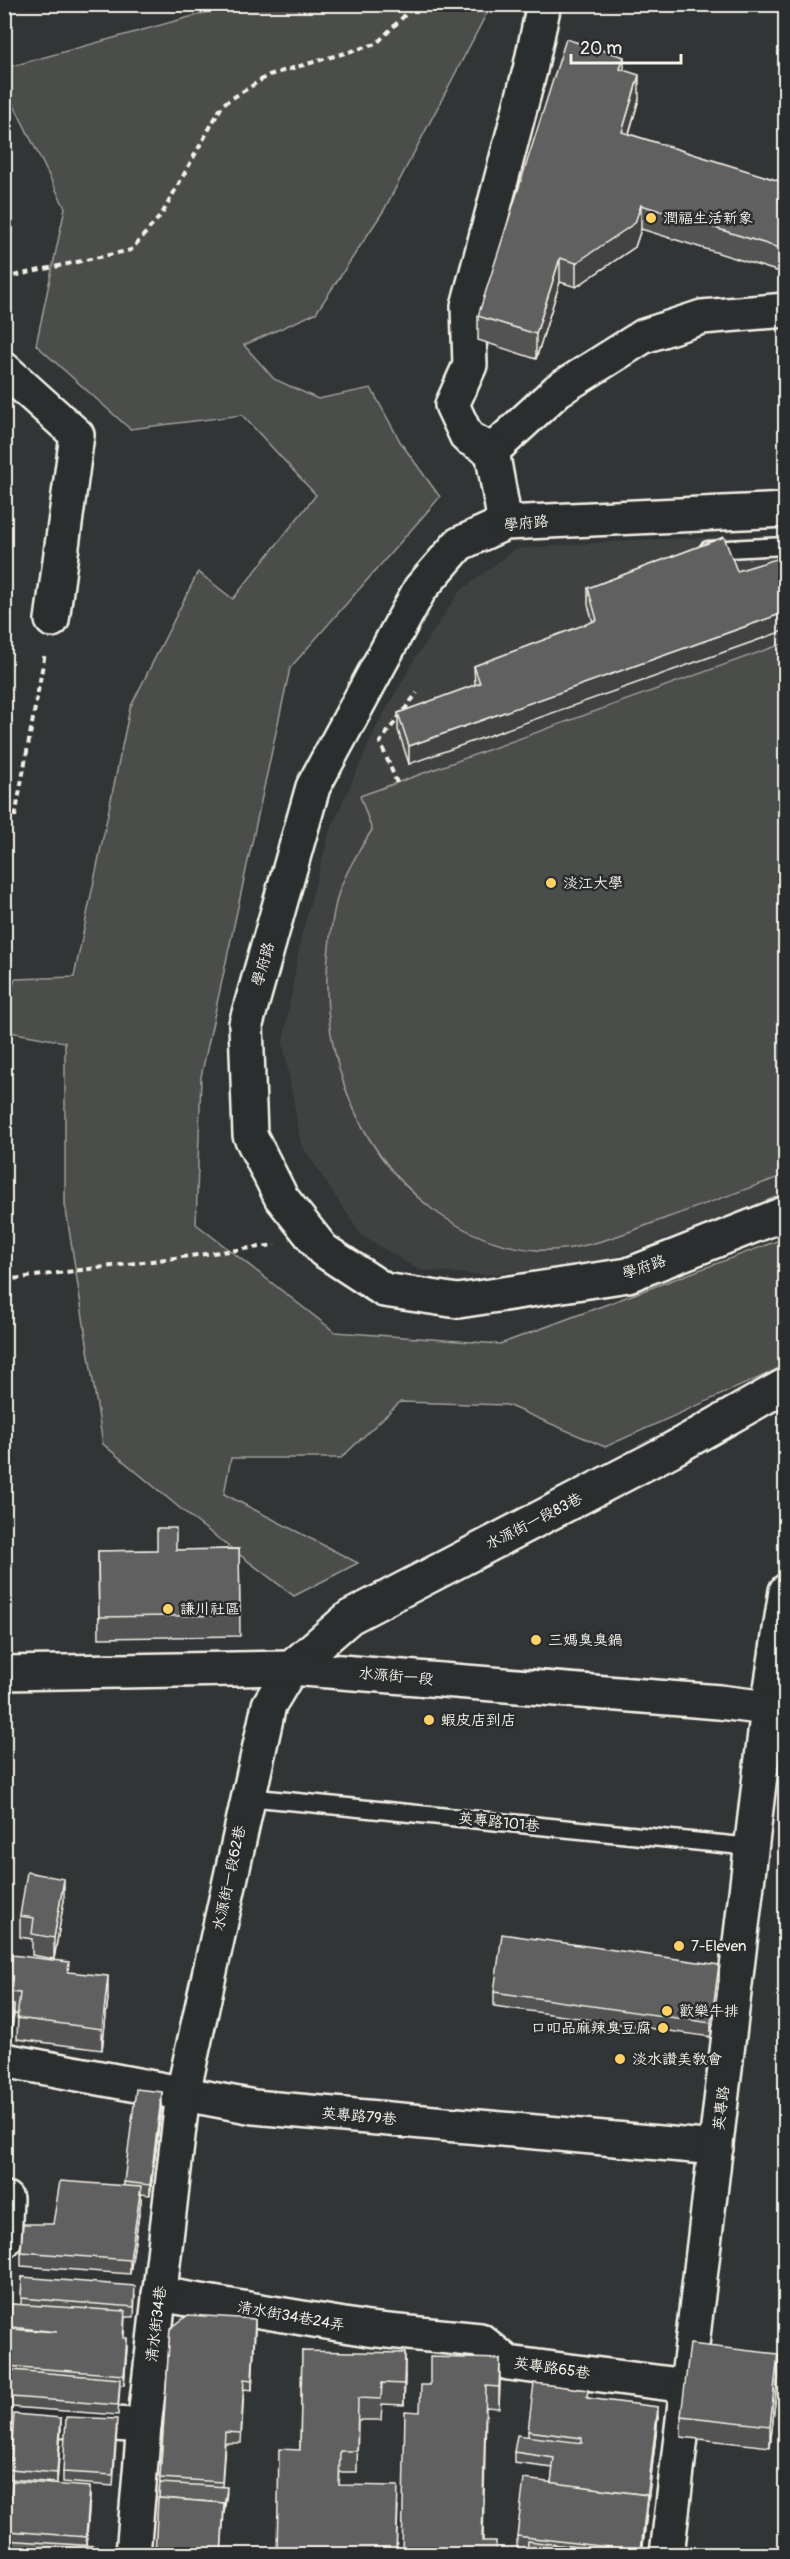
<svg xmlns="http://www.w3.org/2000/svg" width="790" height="2559" viewBox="0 0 790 2559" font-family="Pangolin,'LXGW WenKai TC',sans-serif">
	<rect width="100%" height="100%" fill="#323535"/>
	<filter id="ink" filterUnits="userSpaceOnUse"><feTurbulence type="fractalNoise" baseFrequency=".0167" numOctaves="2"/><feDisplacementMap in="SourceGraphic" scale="12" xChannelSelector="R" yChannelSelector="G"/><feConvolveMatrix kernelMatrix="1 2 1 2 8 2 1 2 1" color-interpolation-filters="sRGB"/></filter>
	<g filter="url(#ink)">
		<polygon fill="#404242" points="785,535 785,1194 597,1264 479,1275 419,1270 361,1235 301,1144 283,1043 301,937 330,830 378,724 416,657 459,592 515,549 636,540"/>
		<g fill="#4b4d4c" stroke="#a09f9a" stroke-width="1.5">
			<polygon points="233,5 491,5 384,210 316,313 244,345 274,379 318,399 371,388 401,443 440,497 290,668 201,1077 196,1224 335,1332 500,1344 785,1238 785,1366 605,1447 507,1405 400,1402 341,1458 231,1458 224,1494 358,1563 294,1596 194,1520 103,1444 65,1204 65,1042 5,1031 4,1016 15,979 74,977 130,708 198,572 233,599 316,495 242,415 130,429 36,345 65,208 5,87 5,68"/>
			<path d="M785,643V1175C746,1189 706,1204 666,1218C626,1233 580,1253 536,1250C497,1247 462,1231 432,1209C350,1146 316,1038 330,938C332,922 334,905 340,889C348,868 360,849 372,830L360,796Z"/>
		</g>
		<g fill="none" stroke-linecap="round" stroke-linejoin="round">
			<g stroke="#f4f1e8" stroke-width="21">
				<g id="service">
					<polyline points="708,550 786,546"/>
					<polyline points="247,1797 752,1847"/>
				</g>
			</g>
			<g stroke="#f4f1e8" stroke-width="38">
				<g id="minor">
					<polyline points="4,369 77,435 52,620"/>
					<polyline points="492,451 558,390 644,336 702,317 786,310"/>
					<polyline points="786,510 505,523 459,544 420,589 313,787 246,1024 250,1135 281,1197 323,1250 384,1290 458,1301 628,1275 786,1213"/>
					<polyline points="505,523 492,451 467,437 452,405 470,365 468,306 530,70 544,4"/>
					<polyline points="4,2060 254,2107 716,2148"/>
					<polyline points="4,2241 6,2199"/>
					<polyline points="159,2294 368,2329 480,2340 508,2363 687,2386"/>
					<polyline points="4,2416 144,2426"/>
					<polyline points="133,2554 144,2426 183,2093 269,1705 291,1668 350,1617 671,1450 786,1385"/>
					<polyline points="667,2554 768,1708 786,1591"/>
				</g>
			</g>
			<g stroke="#f4f1e8" stroke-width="38">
				<polyline id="tertiary" points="4,1673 291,1668 719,1702 768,1708 786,1712"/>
			</g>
			<g stroke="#f4f1e8" stroke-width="4" stroke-dasharray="6 4.5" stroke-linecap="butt">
				<polyline points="4,278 131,250 162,214 223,104 269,75 376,44 416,4"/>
				<polyline points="397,783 380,742 417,693"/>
				<polyline points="15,817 45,653"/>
				<polyline points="4,1280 275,1245"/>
			</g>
			<use href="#service" stroke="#2a2d2e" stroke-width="16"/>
			<use href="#minor" stroke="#2a2d2e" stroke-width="33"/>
			<use href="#tertiary" stroke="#2a2d2e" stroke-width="33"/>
		</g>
		<g fill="#525352" stroke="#f4f1e8" stroke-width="1.5">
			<polygon points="624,70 639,99 629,134 786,183 786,274 641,229 635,247 576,287 560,282 536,359 478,340 478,316"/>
			<polygon points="724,537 409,764 398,730 398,713 475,685 474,666 593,622 588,605 588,588"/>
			<polygon points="239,1549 240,1636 99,1638 98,1551"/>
			<polygon points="64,1900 54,1959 32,1955 32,1939 20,1937 20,1916"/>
			<polygon points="69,1972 108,1998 102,2050 17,2039 18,2014 14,2014 11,2036 4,2035 4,2004 8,2004 8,1992"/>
			<polygon points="719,1979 711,2037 494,2006 494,1992"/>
			<polygon points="162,2102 150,2195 141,2194 141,2201 130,2274 21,2266 21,2252 53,2224 124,2186 124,2182"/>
			<polygon points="22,2277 135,2296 134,2317 125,2317 124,2338 127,2348 124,2385 120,2385 118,2415 11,2407 12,2376 6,2376 6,2366 11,2329 11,2304 21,2305"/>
			<polygon points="170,2329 255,2329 252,2390 244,2389 241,2443 225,2443 222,2487 227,2492 224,2513 155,2554"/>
			<polygon points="302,2351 405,2374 404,2405 382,2404 381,2420 358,2420 357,2472 340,2472 339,2485 398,2507 396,2554 277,2554 300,2450"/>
			<polygon points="778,2375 770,2447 681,2437 681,2416"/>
			<polygon points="500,2380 499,2408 486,2407 483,2541 402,2554 420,2412 430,2385"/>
			<polygon points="588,2398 658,2417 642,2554 527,2554 527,2552 517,2550 517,2536 551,2483 553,2468 514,2463 514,2452 528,2437 528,2431"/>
			<polygon points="61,2428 57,2483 10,2479 10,2469"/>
			<polygon points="117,2429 113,2486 63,2482 63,2472"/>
			<polygon points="90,2497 86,2546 95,2554 8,2540 8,2531"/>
		</g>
		<g fill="#424342" stroke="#f4f1e8" stroke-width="1.5">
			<polygon points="624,57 624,81 620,69"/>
			<polygon points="639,75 639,99 622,156 622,132"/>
			<polygon points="641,205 641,229 635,247 576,287 576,263"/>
			<polygon points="560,258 560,282 536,359 536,334"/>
			<polygon points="786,612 786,630 409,764 409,746"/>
			<polygon points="64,1879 64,1900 54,1959 54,1938"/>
			<polygon points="9,1951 9,1961 5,1990 5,1980"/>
			<polygon points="719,1965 719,1979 711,2037 711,2023"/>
			<polygon points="108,1976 108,1998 102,2050 102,2029"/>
			<polygon points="14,2005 14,2015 11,2036 11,2026"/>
			<polygon points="162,2092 162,2102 150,2195 150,2185"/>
			<polygon points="141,2187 141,2201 130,2274 130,2260"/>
			<polygon points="255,2319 255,2329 252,2390 252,2380"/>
			<polygon points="127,2338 127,2348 124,2385 124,2375"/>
			<polygon points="405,2353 405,2374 404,2405 404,2384"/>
			<polygon points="778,2354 778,2375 770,2447 770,2426"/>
			<polygon points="500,2359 500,2380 499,2408 499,2387"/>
			<polygon points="658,2407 658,2417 642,2554 641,2554 647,2495"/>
			<polygon points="61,2418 61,2428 57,2483 57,2473"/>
			<polygon points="90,2487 90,2497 86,2547 86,2537"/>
			<polygon points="227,2487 224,2513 221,2554 224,2503"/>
		</g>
		<g fill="#5f605f" stroke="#f4f1e8" stroke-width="1.5">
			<polygon points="566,39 624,57 620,69 639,75 622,132 786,183 786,250 641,205 635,223 576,263 560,258 536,334 478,316"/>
			<polygon points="724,537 737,571 786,556 786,612 409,746 398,713 480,683 474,666 597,620 588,588"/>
			<polygon points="157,1528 176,1528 176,1550 239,1549 240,1615 99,1617 98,1551 157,1550"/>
			<polygon points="27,1872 64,1879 54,1938 32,1934 34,1918 20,1916"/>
			<polygon points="502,1934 719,1965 711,2023 494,1992"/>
			<polygon points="4,1951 9,1951 5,1980 4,1980"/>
			<polygon points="12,1955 69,1962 68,1972 108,1976 102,2029 17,2018 20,1993 8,1992"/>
			<polygon points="4,2004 14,2005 11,2026 4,2025"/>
			<polygon points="136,2089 162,2092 150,2185 124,2182"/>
			<polygon points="60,2181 141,2187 130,2260 21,2252 23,2224 53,2224"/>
			<polygon points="22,2277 135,2286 134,2307 21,2298"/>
			<polygon points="11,2304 125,2311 123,2338 127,2338 124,2375 6,2366 9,2329 57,2332 11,2327"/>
			<polygon points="188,2315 255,2319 252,2380 244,2379 241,2433 225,2432 222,2482 160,2478 170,2329"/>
			<polygon points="690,2344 778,2354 770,2426 681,2416"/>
			<polygon points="302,2351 405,2353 404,2384 382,2383 381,2399 358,2398 357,2451 340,2451 339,2485 398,2486 396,2554 277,2554 279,2449 300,2450"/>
			<polygon points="430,2357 500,2359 499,2387 486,2386 482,2541 496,2541 496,2554 402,2554 405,2411 420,2412 421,2385 430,2385"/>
			<polygon points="12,2370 120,2379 118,2405 11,2397"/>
			<polygon points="534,2383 588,2390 587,2398 658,2407 647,2499 647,2495 551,2483 554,2458 514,2452 517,2435 582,2443 582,2438 528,2431"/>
			<polygon points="14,2414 61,2418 57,2473 10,2469"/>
			<polygon points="66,2417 117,2419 113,2475 63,2472"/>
			<polygon points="524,2479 647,2495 641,2551 517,2536"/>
			<polygon points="12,2481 90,2487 86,2537 8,2531"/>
			<polygon points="160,2483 227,2487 224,2507 224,2503 159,2498"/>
			<polygon points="158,2498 224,2503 221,2554 155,2554"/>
			<polygon points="4,2540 95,2546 94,2554 4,2554"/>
			<polygon points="528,2541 633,2554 527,2554"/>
		</g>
	</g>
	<g fill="#ffd166" stroke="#2a2d2e" stroke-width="2">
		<circle cx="651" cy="218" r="6"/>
		<circle cx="551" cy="883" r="6"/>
		<circle cx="168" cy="1609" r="6"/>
		<circle cx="536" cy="1640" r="6"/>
		<circle cx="429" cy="1720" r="6"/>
		<circle cx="679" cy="1946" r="6"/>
		<circle cx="667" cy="2011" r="6"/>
		<circle cx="663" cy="2028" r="6"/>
		<circle cx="620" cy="2059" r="6"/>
	</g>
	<g text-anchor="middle" stroke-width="5" stroke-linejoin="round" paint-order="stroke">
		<g font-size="15" fill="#f4f1e8" stroke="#2a2d2e" text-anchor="start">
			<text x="663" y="223">潤福生活新象</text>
			<text x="563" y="888">淡江大學</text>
			<text x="180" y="1614">謙川社區</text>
			<text x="548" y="1645">三媽臭臭鍋</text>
			<text x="441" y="1725">蝦皮店到店</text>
			<text x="691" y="1951">7-Eleven</text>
			<text x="679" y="2016">歡樂牛排</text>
			<text x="651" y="2033" text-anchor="end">口吅品麻辣臭豆腐</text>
			<text x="632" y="2064">淡水讚美教會</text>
		</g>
		<g font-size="15" fill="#f4f1e8" stroke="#2a2d2e">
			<text transform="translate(526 523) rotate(-6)" y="5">學府路</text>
			<text transform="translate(263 964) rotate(-74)" y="5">學府路</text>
			<text transform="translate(644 1267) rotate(-19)" y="5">學府路</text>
			<text transform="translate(534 1521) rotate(-27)" y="5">水源街一段83巷</text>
			<text transform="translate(396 1676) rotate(5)" y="5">水源街一段</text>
			<text transform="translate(499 1822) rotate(6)" y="5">英專路101巷</text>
			<text transform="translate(229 1878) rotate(-78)" y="5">水源街一段62巷</text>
			<text transform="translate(721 2108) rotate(-83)" y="5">英專路</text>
			<text transform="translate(359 2116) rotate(5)" y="5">英專路79巷</text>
			<text transform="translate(291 2316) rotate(10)" y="5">清水街34巷24弄</text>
			<text transform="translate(156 2324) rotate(-83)" y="5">清水街34巷</text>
			<text transform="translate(552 2368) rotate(8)" y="5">英專路65巷</text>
		</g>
	</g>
	<rect width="790" height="2559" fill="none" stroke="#2a2d2e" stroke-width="24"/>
	<rect x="12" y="12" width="766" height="2535" fill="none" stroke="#f4f1e8" stroke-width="2" filter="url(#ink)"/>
	<path d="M571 54v9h110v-9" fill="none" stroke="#f4f1e8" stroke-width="3"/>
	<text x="580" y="54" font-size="18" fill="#f4f1e8" stroke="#2a2d2e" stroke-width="4.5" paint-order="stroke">20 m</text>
</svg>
